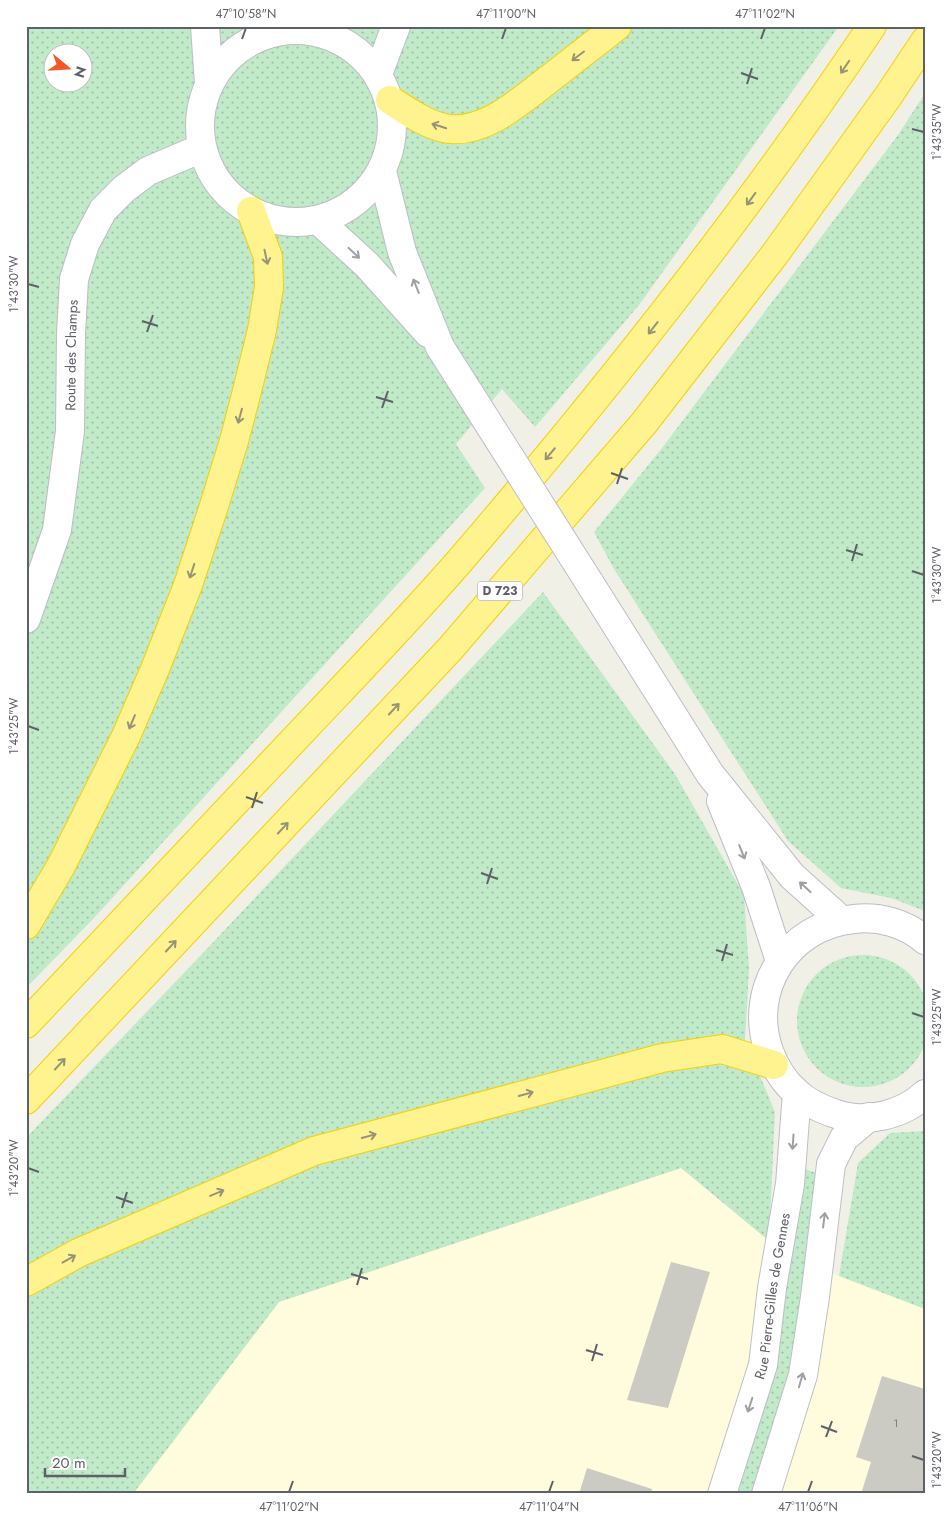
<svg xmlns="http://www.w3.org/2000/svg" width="951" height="1520" viewBox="0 0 951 1520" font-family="Jost,sans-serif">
	<defs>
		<pattern id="grass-dots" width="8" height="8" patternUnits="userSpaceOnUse" patternTransform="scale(1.25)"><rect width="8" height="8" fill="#c1eac8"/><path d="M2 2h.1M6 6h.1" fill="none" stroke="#a0c1a6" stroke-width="1.8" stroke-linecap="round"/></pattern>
	</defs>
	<rect width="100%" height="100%" fill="#f1f0e7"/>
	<polygon fill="#fffcde" points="681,1168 792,1259 839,1276 925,1309 925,1494 133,1494 279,1302"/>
	<g fill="url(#grass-dots)" fill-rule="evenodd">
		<path d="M26,26H839L639,305L535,427L502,389L456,444L485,488L94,918L26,988ZM52,52H82V82H52Z"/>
		<polygon points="925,93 925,911 891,898 841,888 788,841 614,569 594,532 662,448 898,135"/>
		<polygon points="543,592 675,774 744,895 749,969 745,1040 775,1112 769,1241 681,1168 279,1302 133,1494 26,1494 26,1138 203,953"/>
		<circle cx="863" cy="1021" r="66"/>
		<polygon points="925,1131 925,1309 839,1276 858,1163 890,1133"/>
		<polygon points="802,1168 819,1174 799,1366 759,1494 733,1494"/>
	</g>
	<g fill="#cccbc3">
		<polygon points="671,1262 710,1272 668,1408 627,1400"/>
		<polygon points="882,1376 925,1389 925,1494 861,1494 871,1462 856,1457"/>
		<polygon points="587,1468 652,1489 651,1494 579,1494"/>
	</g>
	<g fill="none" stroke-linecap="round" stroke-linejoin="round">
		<g stroke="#bebfc6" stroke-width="30">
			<g id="street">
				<path id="s1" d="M722,1494L763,1365L772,1288L790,1184L797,1093"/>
				<polyline points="766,1494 803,1375 815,1297 831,1164 844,1138 869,1117"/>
			</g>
		</g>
		<g stroke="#bcbec5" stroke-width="30">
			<g id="secondary">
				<polyline points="205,26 209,84"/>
				<circle cx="296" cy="126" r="96"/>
				<polyline points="378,74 396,26"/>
				<polyline points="382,171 402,252 440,347"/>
				<polyline points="318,220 367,265 428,333"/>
				<polyline points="589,582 710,774 792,876 841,920"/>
				<path id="s2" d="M26,619L57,530L70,431L71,334L74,279L85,244L103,210L124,189L148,171L202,148"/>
				<polyline points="721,801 756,887 780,961"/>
				<path d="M925,940C905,923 879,916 854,919C789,925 747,989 769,1051C775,1067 783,1081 796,1092C807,1103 821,1109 836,1114C865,1124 903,1115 925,1094"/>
			</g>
		</g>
		<g stroke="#f8cf00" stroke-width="30">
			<g id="highway">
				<path d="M390,100C406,110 425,124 444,128C485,137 527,95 557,73C577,57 597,42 617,26"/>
				<polyline points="26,925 61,866 126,736 155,669 188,585 213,509 234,441 246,395 262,330 269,287 268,257 251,211"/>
				<path d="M26,1024C120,925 213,826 306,727C357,673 409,619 458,563C606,391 746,214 872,26"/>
				<polyline points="26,1100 450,649 644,423 775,254 889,95 925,41"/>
				<polyline points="26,1282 78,1253 314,1151 662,1058 722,1049 774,1065"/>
			</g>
		</g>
		<use href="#street" stroke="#fff" stroke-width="28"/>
		<use href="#secondary" stroke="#fff" stroke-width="28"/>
		<use href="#highway" stroke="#fff390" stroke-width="28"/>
		<g stroke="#bcbec5" stroke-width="30" stroke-linecap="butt">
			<polyline id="secondary-bridge" points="440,347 589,582"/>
		</g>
		<use href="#secondary-bridge" stroke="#fff" stroke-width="28"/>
	</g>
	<defs><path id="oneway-shaft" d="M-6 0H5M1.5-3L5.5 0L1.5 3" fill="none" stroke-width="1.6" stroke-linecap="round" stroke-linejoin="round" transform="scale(1.25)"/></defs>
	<g stroke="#969476">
		<use href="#oneway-shaft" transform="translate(578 56) rotate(143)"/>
		<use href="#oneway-shaft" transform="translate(845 67) rotate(124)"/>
		<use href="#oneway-shaft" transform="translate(439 126) rotate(-162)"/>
		<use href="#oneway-shaft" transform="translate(751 199) rotate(126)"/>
		<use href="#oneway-shaft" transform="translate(266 257) rotate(78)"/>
		<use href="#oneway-shaft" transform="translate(653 328) rotate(128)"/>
		<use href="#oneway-shaft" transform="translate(240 416) rotate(105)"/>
		<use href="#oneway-shaft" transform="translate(550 454) rotate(130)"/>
		<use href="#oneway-shaft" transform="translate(192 571) rotate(108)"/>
		<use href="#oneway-shaft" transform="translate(394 709) rotate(-47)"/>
		<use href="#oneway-shaft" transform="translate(132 722) rotate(113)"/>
		<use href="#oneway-shaft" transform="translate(283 828) rotate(-47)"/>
		<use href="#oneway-shaft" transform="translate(171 946) rotate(-47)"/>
		<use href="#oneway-shaft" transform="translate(60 1064) rotate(-47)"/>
		<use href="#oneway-shaft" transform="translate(526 1094) rotate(-15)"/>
		<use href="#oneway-shaft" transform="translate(369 1136) rotate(-15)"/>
		<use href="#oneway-shaft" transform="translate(217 1193) rotate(-23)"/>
		<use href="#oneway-shaft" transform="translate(69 1259) rotate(-29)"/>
	</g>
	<g stroke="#9ea0a4">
		<use href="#oneway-shaft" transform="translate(354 253) rotate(43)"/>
		<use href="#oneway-shaft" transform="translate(416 286) rotate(-112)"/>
		<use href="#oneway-shaft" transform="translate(742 852) rotate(68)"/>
		<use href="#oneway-shaft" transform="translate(805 887) rotate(-138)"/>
		<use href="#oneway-shaft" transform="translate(793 1142) rotate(94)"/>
		<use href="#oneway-shaft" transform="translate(824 1220) rotate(-83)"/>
		<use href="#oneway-shaft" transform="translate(801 1380) rotate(-74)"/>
		<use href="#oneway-shaft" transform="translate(750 1405) rotate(108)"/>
	</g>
	<path fill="none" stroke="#5e6168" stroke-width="2" d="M242,39L246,28M502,39L506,28M761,39L765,28M741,73L758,79M747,84L752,68M912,129L924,132M28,284L39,287M142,321L158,326M147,332L153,315M376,397L393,402M382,408L388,391M611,473L628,479M617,484L622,468M846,550L863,555M852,561L857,544M912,571L924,575M28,726L39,730M246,797L263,803M252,808L257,792M481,873L498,879M487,884L492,868M716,950L733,955M722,961L727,944M912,1013L924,1017M28,1168L39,1172M116,1197L133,1203M122,1208L127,1192M351,1274L368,1279M357,1285L362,1268M586,1350L603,1355M592,1361L597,1344M821,1426L837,1432M826,1437L832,1421M912,1456L924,1460M289,1492L293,1481M549,1492L553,1481M808,1492L812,1481"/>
	<g text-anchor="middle" stroke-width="4" stroke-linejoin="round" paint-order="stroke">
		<g font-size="11" fill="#7a7c7f">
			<text x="896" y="1427">1</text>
		</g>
		<rect fill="#fff" stroke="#8e9095" stroke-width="1" x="477.5" y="581.5" width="45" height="19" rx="4"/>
		<g font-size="12" font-weight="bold" fill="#5e6168">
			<text x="500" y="595">D 723</text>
		</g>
		<g font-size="14" fill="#5e6168" stroke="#fff">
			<text dy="5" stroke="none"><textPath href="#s2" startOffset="270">Route des Champs</textPath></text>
			<text dy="5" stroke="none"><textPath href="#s1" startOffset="205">Rue Pierre-Gilles de Gennes</textPath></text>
		</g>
	</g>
	<rect width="951" height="1520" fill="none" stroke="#ffffff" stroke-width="55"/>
	<g transform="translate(68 68) rotate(108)"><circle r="24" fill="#ffffff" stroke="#bfc0c3"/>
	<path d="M0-4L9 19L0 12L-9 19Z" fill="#f75627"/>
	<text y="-8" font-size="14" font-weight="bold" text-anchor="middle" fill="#5e6168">N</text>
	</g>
	<path d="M45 1468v8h80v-8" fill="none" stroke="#5e6168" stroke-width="2.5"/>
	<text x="52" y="1468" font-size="15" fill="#5e6168" stroke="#ffffff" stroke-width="4" paint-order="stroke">20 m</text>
	<rect x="28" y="28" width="896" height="1464" fill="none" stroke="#5e6168" stroke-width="2"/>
	<g font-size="12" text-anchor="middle" fill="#5e6168">
		<text x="246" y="18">47°10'58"N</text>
		<text x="506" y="18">47°11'00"N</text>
		<text x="765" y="18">47°11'02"N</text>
		<text transform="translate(937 132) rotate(-90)" y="4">1°43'35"W</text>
		<text transform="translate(14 284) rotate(-90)" y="4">1°43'30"W</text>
		<text transform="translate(937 575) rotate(-90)" y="4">1°43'30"W</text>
		<text transform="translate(14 726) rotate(-90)" y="4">1°43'25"W</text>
		<text transform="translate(937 1017) rotate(-90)" y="4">1°43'25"W</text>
		<text transform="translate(14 1168) rotate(-90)" y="4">1°43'20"W</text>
		<text transform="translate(937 1460) rotate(-90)" y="4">1°43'20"W</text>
		<text x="289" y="1511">47°11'02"N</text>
		<text x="549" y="1511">47°11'04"N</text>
		<text x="808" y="1511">47°11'06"N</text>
	</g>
</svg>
